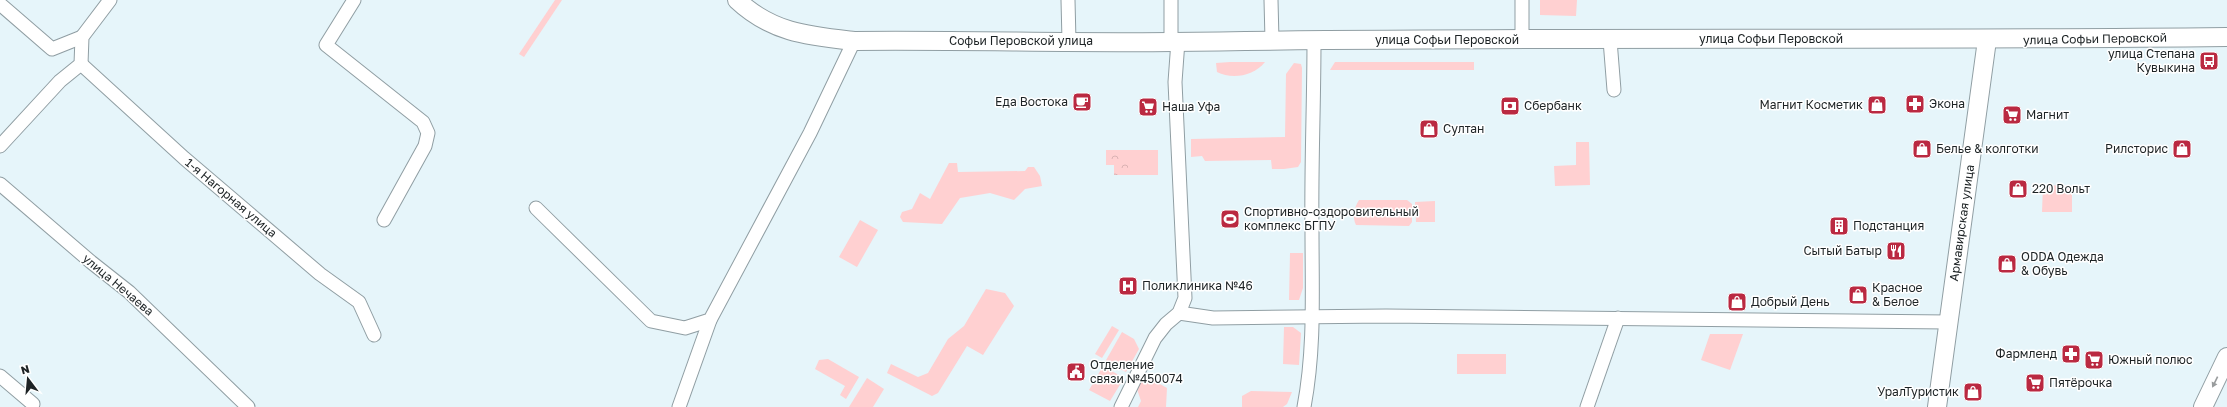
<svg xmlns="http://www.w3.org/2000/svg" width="2227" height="407" viewBox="0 0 2227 407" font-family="'Golos Text',sans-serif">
	<defs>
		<pattern id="forest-crowns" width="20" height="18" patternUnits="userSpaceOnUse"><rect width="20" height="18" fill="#ffd0d1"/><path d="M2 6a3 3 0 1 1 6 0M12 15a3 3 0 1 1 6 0" fill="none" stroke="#dab2b3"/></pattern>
	</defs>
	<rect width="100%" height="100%" fill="#e6f5fa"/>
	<g fill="#ffd0d1">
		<polygon points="555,0 562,0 524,57 519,54"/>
		<polygon points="1540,0 1577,0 1576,16 1540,15"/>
		<path d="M1230,62H1265C1254,76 1232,80 1217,72L1216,63Z"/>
		<polygon points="1335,62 1474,62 1474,70 1330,70"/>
		<polygon points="1294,63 1301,64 1302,68 1301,162 1298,167 1284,169 1272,169 1271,160 1205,161 1202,156 1191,157 1191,139 1285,137 1286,74"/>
		<polygon points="1576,142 1589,142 1590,185 1555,186 1554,166 1576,165"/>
		<rect x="1128" y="150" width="30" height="25"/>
		<polygon points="949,163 957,163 958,172 1025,171 1028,167 1034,167 1040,176 1042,186 1025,189 1014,200 990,193 960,198 942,224 903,222 900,217 902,212 912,209 920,193 930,199"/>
		<polygon points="2043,185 2072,186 2072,212 2042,212"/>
		<path d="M1359,200H1407L1412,204V222L1409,226L1356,225C1352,217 1354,208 1359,200Z"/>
		<polygon points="1435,201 1435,222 1416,222 1415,202"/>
		<polygon points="860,220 878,230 857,267 839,257"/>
		<polygon points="1290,253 1303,253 1303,288 1299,300 1289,300"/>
		<polygon points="986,289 1005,293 1014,306 983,355 967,346 938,393 932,396 887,373 891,364 918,377 928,373 948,339 964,326"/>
		<polygon points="1112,326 1119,330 1102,358 1095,354"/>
		<polygon points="1284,327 1293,327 1301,333 1299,365 1283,364"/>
		<polygon points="1122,332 1134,339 1139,349 1126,372 1105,362"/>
		<polygon points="1710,334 1743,334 1730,370 1701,360"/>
		<rect x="1457" y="354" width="49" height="20"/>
		<polygon points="828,359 859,377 846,399 840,395 845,386 815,369 819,360"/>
		<polygon points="1103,366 1124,378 1110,401 1089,390"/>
		<polygon points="1142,374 1167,388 1166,407 1138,407 1141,401 1136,386"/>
		<polygon points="867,378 884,389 873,407 849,407"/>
		<polygon points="1251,391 1292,392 1287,404 1283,407 1242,407 1242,396"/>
	</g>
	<polygon fill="url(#forest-crowns)" points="1106,150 1128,150 1128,175 1114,175 1114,165 1106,165"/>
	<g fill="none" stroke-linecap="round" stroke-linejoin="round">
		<g stroke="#909ea3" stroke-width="15">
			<g id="street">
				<polyline points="354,0 326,45 423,122 428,133 425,146 384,220"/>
				<polyline points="1068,0 1069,41"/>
				<polyline points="1171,0 1171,42"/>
				<polyline points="1271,0 1272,40"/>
				<polyline points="0,4 52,49 82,37"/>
				<polyline points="1522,40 1522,0"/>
				<polyline points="1610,40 1614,90"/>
				<polyline points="81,64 184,158 320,274 359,302 374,335"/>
				<polyline points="0,146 60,81 81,64 82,37 110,0"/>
				<polyline points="0,184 91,262 129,292 248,407"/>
				<polyline points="536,208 651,321 685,328 710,320 810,133 854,41"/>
				<polyline points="1179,313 1213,318 1386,316 1948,322"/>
				<polyline points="0,376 33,404"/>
				<polyline points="679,407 710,320"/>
				<polyline points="1121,407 1155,338 1166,324 1179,313 1185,298 1175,82 1178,41"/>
				<path d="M1304,407C1315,349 1312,291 1312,232C1311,168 1314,104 1314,41"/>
				<polyline points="1587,407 1618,318"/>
			</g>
		</g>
		<g stroke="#909ea3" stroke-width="20">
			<g id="secondary">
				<path d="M737,0C772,33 809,36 854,41C960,40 1066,43 1172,42C1523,36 1875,41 2227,37"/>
				<polyline points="1937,407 1987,40"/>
				<polyline points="2203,407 2227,357"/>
			</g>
		</g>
		<use href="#street" stroke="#fff" stroke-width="13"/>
		<use href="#secondary" stroke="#fff" stroke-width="18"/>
	</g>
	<defs><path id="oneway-solid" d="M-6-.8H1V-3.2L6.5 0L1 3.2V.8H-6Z"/></defs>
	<use fill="#999c9d" href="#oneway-solid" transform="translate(2215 382) rotate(116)"/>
	<defs>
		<g id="bus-square" transform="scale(1)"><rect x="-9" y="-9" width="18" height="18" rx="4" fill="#ba2941" stroke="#fff"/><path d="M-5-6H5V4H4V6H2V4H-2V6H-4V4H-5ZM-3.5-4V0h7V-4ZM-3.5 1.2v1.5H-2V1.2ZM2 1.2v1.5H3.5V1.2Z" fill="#fff"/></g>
		<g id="cafe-square" transform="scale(1)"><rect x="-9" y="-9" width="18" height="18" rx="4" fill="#ba2941" stroke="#fff"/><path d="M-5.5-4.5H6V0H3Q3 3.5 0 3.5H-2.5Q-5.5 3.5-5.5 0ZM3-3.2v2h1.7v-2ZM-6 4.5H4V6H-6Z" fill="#fff"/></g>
		<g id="pharmacy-square" transform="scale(1)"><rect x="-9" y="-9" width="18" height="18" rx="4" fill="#ba2941" stroke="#fff"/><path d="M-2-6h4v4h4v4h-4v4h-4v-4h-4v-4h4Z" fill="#fff"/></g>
		<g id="shop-square" transform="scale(1)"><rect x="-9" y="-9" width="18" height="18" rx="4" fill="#ba2941" stroke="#fff"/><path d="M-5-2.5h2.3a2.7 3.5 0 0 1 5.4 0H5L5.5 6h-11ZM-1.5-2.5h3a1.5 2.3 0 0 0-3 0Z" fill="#fff"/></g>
		<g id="bank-square" transform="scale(1)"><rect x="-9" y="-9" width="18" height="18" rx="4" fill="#ba2941" stroke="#fff"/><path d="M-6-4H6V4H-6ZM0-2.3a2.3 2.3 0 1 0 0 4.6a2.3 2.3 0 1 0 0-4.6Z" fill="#fff"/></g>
		<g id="supermarket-square" transform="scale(1)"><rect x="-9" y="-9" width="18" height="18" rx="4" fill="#ba2941" stroke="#fff"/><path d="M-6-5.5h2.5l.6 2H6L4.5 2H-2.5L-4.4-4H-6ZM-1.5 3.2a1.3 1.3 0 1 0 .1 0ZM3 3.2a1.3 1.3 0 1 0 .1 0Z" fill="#fff"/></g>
		<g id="stadium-square" transform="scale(1)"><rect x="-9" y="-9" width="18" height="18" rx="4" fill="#ba2941" stroke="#fff"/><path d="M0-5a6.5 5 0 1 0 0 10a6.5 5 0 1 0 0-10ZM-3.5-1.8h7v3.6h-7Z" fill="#fff"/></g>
		<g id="building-square" transform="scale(1)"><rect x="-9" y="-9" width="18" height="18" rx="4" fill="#ba2941" stroke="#fff"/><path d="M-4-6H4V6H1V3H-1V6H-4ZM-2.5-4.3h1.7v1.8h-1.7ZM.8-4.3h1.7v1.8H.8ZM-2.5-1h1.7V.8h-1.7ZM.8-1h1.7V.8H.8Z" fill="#fff"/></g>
		<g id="restaurant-square" transform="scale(1)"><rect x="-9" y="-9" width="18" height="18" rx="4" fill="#ba2941" stroke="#fff"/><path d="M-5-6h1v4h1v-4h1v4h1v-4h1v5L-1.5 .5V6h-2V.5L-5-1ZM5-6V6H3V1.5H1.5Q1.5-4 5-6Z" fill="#fff"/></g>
		<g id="hospital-square" transform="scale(1)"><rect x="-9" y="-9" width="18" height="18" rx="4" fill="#ba2941" stroke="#fff"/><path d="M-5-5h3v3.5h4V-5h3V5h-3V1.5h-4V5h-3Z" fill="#fff"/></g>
		<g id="civic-square" transform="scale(1)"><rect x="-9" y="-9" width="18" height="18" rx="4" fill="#ba2941" stroke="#fff"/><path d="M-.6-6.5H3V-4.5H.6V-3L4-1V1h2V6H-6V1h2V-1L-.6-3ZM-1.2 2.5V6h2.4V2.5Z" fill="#fff"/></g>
	</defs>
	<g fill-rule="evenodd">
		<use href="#bus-square" x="2209" y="61"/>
		<use href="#cafe-square" x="1082" y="102"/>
		<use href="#pharmacy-square" x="1915" y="104"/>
		<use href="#shop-square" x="1877" y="105"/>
		<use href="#bank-square" x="1510" y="106"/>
		<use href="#supermarket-square" x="1148" y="107"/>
		<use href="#supermarket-square" x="2012" y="115"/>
		<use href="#shop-square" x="1429" y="129"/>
		<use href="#shop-square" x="1922" y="149"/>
		<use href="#shop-square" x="2182" y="149"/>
		<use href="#shop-square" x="2018" y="189"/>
		<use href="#stadium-square" x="1230" y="219"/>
		<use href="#building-square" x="1839" y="226"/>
		<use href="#restaurant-square" x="1896" y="251"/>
		<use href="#shop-square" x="2007" y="264"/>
		<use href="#hospital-square" x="1128" y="286"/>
		<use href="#shop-square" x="1858" y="295"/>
		<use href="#shop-square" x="1737" y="302"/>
		<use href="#pharmacy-square" x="2071" y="354"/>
		<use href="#supermarket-square" x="2094" y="360"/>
		<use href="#civic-square" x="1076" y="372"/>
		<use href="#supermarket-square" x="2035" y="383"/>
		<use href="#shop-square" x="1973" y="392"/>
	</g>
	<g text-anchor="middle" stroke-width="3" stroke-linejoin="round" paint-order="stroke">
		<g font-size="12" fill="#1d2325" stroke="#fff">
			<text x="1771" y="43">улица Софьи Перовской</text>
			<text transform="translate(2095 39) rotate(-1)" y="4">улица Софьи Перовской</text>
			<text x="1447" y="44">улица Софьи Перовской</text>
			<text x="1021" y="45">Софьи Перовской улица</text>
			<text transform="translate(231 198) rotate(40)" y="4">1-я Нагорная улица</text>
			<text transform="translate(1962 223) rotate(-82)" y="4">Армавирская улица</text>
			<text transform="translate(118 285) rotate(40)" y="4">улица Нечаева</text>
		</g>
		<g font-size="12" fill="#1d2325" stroke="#fff" text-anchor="start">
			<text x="2195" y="58" text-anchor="end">улица Степана<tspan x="2195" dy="14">Кувыкина</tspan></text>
			<text x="1068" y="106" text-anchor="end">Еда Востока</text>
			<text x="1929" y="108">Экона</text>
			<text x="1863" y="109" text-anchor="end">Магнит Косметик</text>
			<text x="1524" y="110">Сбербанк</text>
			<text x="1162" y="111">Наша Уфа</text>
			<text x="2026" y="119">Магнит</text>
			<text x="1443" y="133">Султан</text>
			<text x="1936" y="153">Белье &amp; колготки</text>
			<text x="2168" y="153" text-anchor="end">Рилсторис</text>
			<text x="2032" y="193">220 Вольт</text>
			<text x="1244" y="216">Спортивно-оздоровительный<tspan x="1244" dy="14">комплекс БГПУ</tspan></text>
			<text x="1853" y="230">Подстанция</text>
			<text x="1882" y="255" text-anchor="end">Сытый Батыр</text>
			<text x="2021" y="261">ODDA Одежда<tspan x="2021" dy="14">&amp; Обувь</tspan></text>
			<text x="1142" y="290">Поликлиника №46</text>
			<text x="1872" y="292">Красное<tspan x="1872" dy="14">&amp; Белое</tspan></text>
			<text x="1751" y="306">Добрый День</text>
			<text x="2057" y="358" text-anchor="end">Фармленд</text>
			<text x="2108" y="364">Южный полюс</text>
			<text x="1090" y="369">Отделение<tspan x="1090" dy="14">связи №450074</tspan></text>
			<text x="2049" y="387">Пятёрочка</text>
			<text x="1959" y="396" text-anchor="end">УралТуристик</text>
		</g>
	</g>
	<g transform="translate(28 379) rotate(344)" stroke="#ffffff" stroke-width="3" paint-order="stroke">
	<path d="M0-3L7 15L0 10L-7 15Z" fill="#1d2325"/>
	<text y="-6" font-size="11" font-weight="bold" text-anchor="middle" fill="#1d2325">N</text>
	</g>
</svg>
